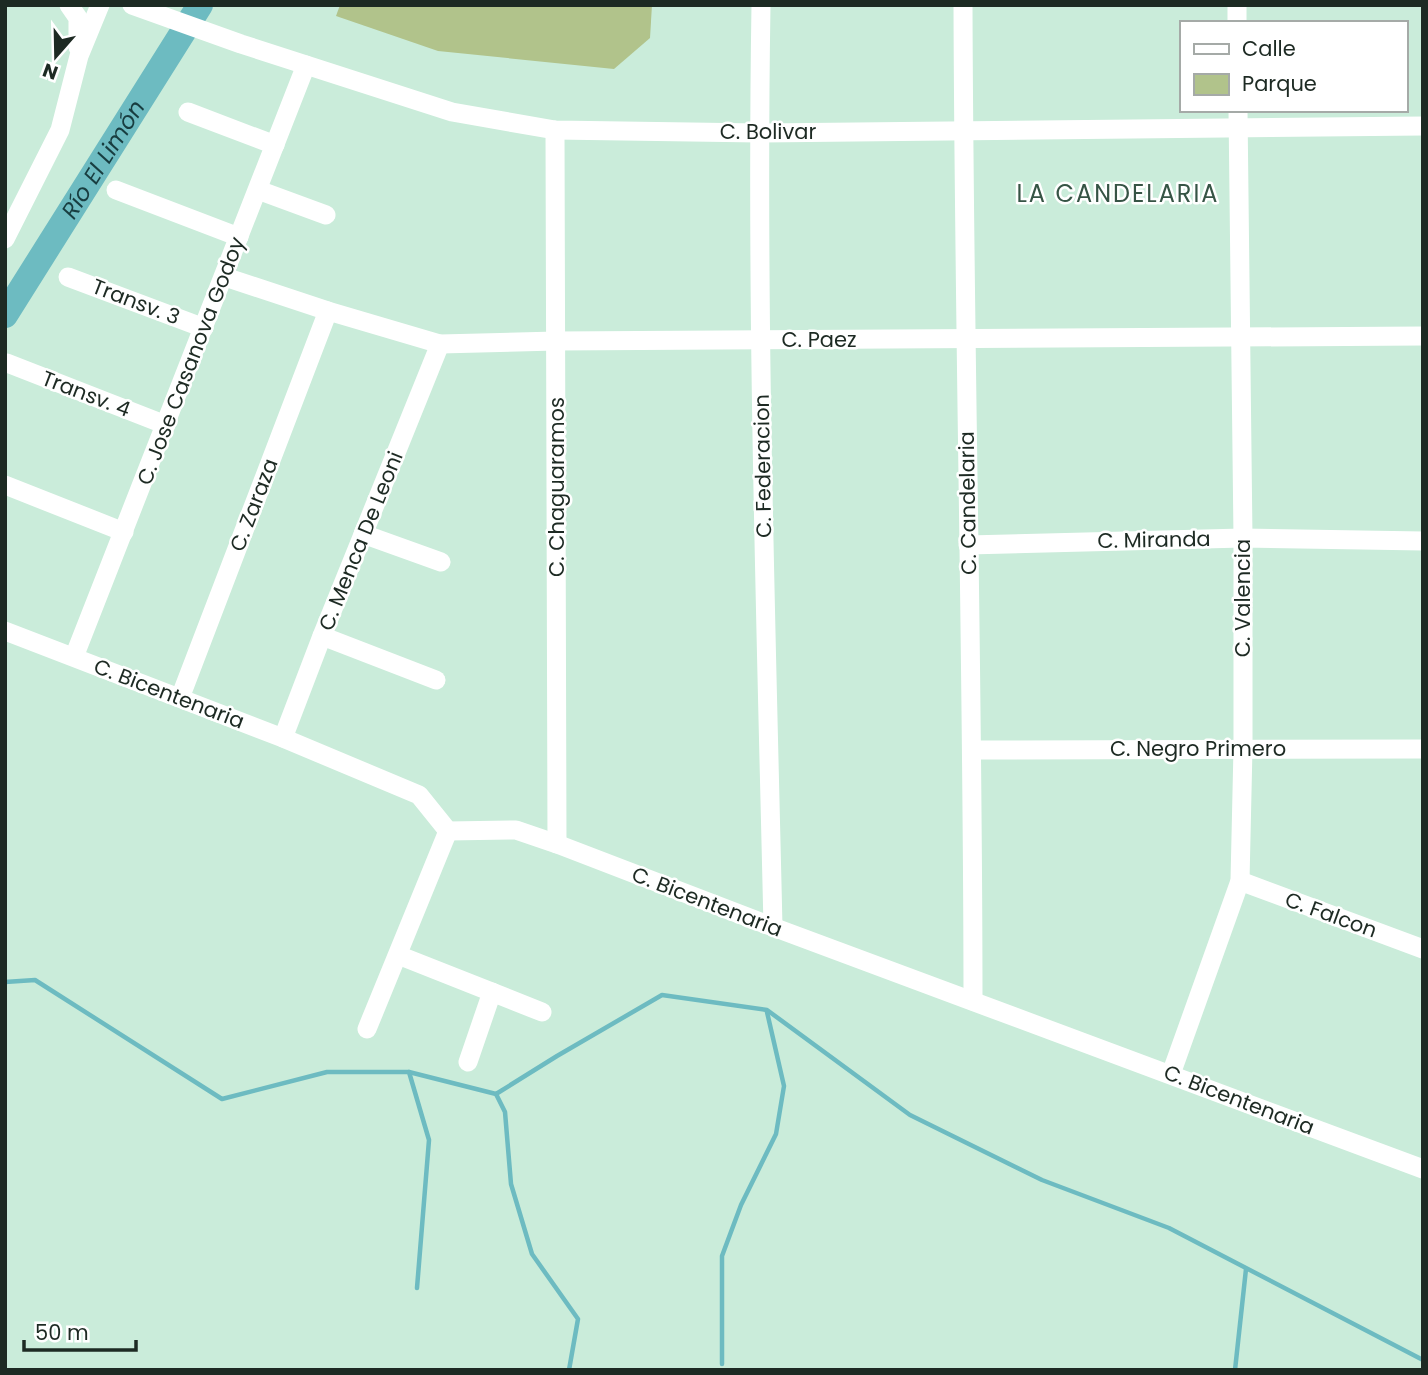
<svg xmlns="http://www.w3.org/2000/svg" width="1428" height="1375" viewBox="0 0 1428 1375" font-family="Poppins,sans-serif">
	<rect width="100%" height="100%" fill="#caecda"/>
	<polygon fill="#b1c38b" points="340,5 652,5 650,38 614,69 438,51 336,16"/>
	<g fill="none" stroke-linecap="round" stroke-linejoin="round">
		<g stroke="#6dbbc1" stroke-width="4.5">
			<polyline points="5,982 35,980 222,1099 327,1072 409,1072 496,1094 557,1056 662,995 767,1010 910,1115 1042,1180 1169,1228 1423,1360"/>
			<polyline points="409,1072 429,1140 417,1288"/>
			<polyline points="496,1094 505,1112 511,1184 532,1254 578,1319 569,1370"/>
			<polyline points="722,1364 722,1256 741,1205 776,1134 784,1086 767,1012"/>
			<polyline points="1235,1370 1246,1269"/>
		</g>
		<path stroke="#6dbbc1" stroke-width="26" id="s1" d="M5,315L200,5"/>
		<g stroke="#fff" stroke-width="19">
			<polyline points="69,5 78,18 78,47"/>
			<polyline points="132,5 241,44 452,112 555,130 759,133 1423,126"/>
			<path d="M761,5C756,313 766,620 773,927"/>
			<path d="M963,5C964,337 973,669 973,1001"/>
			<polyline points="1237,5 1237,23"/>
			<polyline points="188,112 275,145"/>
			<polyline points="555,130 557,844"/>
			<polyline points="116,190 239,237"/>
			<polyline points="258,190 326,215"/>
			<polyline points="5,239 60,130 79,56 100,5"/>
			<polyline points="68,277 204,328"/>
			<polyline points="225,277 328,311 440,344 556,341 1423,336"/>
			<polyline points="7,363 166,425"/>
			<polyline points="5,485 124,532"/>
			<polyline points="363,534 441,562"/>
			<polyline points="968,545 1243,538 1423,541"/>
			<polyline points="5,631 283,738 419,795 448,831 516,830 557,844 773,927 1423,1169"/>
			<polyline points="322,636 436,680"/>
			<polyline points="74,657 306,65"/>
			<polyline points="180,698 328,311"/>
			<polyline points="283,738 322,636 440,344"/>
			<polyline points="973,750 1423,749"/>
			<polyline points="1240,881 1423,949"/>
			<polyline points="398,955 542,1012"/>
			<polyline points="367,1029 448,831"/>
			<polyline points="468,1062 492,992"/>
			<polyline points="1171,1074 1240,881 1243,748 1243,538 1238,110"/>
		</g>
	</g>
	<g text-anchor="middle" stroke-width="5" stroke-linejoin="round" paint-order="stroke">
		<g font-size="21" fill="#1d2a23" stroke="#fff">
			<text x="768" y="139">C. Bolivar</text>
			<text transform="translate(136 302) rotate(21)" y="7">Transv. 3</text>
			<text x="819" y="347">C. Paez</text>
			<text transform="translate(191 361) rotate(-69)" y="7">C. Jose Casanova Godoy</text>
			<text transform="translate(86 394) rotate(21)" y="7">Transv. 4</text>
			<text transform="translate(763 466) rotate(-91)" y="7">C. Federacion</text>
			<text transform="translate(557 487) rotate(-90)" y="7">C. Chaguaramos</text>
			<text transform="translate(968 503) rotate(-91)" y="7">C. Candelaria</text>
			<text transform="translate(254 505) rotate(-69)" y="7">C. Zaraza</text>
			<text transform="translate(1154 540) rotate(-1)" y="7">C. Miranda</text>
			<text transform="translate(361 541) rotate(-68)" y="7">C. Menca De Leoni</text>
			<text transform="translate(1243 598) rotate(-90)" y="7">C. Valencia</text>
			<text transform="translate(169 694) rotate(21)" y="7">C. Bicentenaria</text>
			<text x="1198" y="756">C. Negro Primero</text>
			<text transform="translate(707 902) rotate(21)" y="7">C. Bicentenaria</text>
			<text transform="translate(1331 915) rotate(20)" y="7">C. Falcon</text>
			<text transform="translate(1239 1100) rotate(21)" y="7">C. Bicentenaria</text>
		</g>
		<g font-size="23" font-style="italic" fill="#183d40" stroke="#fff">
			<text dy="8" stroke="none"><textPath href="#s1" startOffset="184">Río El Limón</textPath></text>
		</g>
		<g font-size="24" letter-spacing="2" fill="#365445" stroke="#fff">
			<text x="1118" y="202">LA CANDELARIA</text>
		</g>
	</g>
	<rect width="1428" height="1375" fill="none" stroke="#1d2a23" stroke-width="14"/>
	<rect x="1180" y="21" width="228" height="91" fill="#ffffff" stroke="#a5aaa7" stroke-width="2"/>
	<rect x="1194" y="44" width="35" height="10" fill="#ffffff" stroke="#a5aaa7" stroke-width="2"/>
	<text x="1242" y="56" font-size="21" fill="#1d2a23">Calle</text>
	<rect x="1194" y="74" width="35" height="21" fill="#b1c38b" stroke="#a5aaa7" stroke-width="2"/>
	<text x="1242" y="91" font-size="21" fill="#1d2a23">Parque</text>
	<g transform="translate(56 56) rotate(200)" stroke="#ffffff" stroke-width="5" paint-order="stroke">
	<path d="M0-5L12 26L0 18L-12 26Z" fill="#1d2a23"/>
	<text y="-10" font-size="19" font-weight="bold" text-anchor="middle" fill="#1d2a23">N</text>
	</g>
	<path d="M24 1340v10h112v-10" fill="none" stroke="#1d2a23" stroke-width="3.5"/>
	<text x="35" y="1340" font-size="21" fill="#1d2a23" stroke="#ffffff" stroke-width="5" paint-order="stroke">50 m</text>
</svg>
